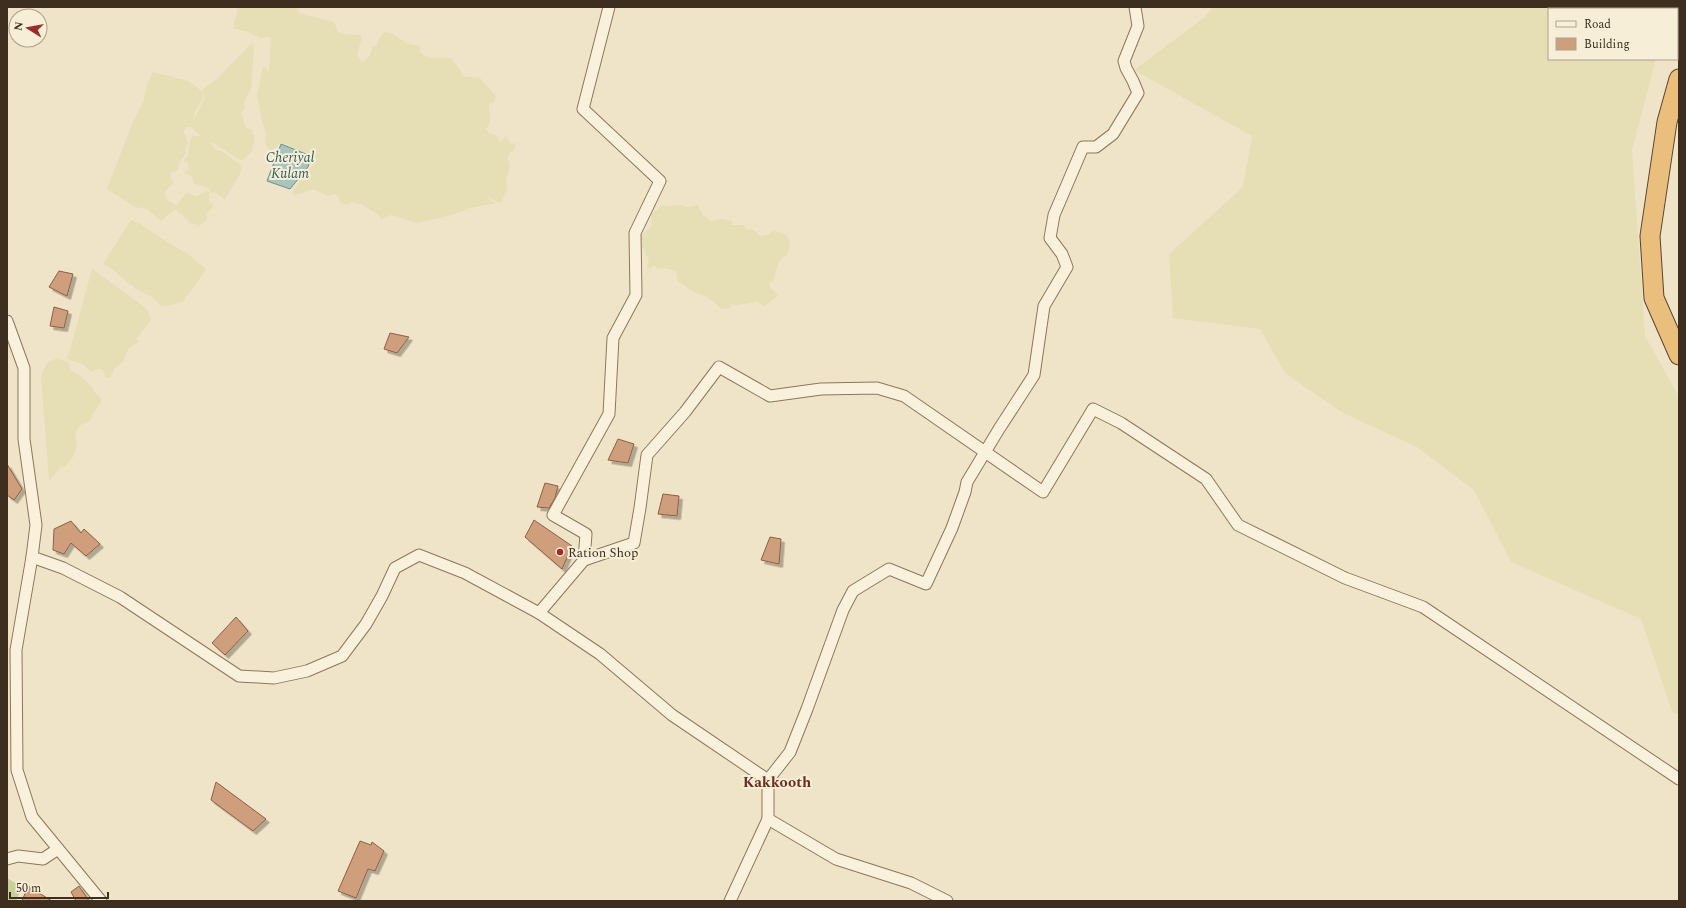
<svg xmlns="http://www.w3.org/2000/svg" width="1686" height="908" viewBox="0 0 1686 908" font-family="Spectral,serif">
	<defs>
		<filter id="shadow"><feDropShadow dx="3.5" dy="3.5" stdDeviation="0" flood-color="#0004"/></filter>
	</defs>
	<rect width="100%" height="100%" fill="#f0e4c8"/>
	<g fill="#e6deb5" fill-rule="evenodd">
		<polygon points="238,7 297,7 299,13 334,22 338,32 344,34 360,35 362,38 357,54 362,63 371,54 372,47 377,45 379,39 385,32 391,33 408,44 420,46 420,51 423,55 431,58 451,58 462,73 462,76 480,78 496,96 494,102 489,104 490,122 488,127 485,128 489,133 497,136 500,142 506,136 511,145 516,142 514,151 510,152 508,158 510,166 506,180 507,189 502,201 499,203 483,194 496,204 490,204 471,208 448,216 417,223 391,215 381,219 379,216 363,205 351,202 348,204 343,204 340,202 339,197 334,194 328,196 313,189 294,196 292,193 294,189 312,166 315,158 283,143 279,143 277,147 271,151 265,144 266,133 261,117 257,95 263,66 269,72 271,37 260,38 248,32 233,28"/>
		<polygon points="1213,7 1669,7 1668,9 1549,9 1549,59 1656,59 1632,150 1645,336 1679,397 1679,715 1672,712 1641,619 1511,562 1474,490 1417,447 1343,413 1285,373 1260,329 1173,318 1169,254 1243,187 1252,136 1134,70 1205,17"/>
		<path d="M252,43L254,47L252,78L251,89L244,102L245,108L241,112L246,128L251,129L255,138L253,146L252,151L244,159L240,160L212,142L210,143L216,150L222,151L242,166L240,174L225,199L215,193L211,192L209,194V202L214,204L207,214V220L199,226L190,223L184,216L177,211L176,207L175,210L165,217L162,221L152,214L148,209L135,207L107,189L133,122L144,100L147,84L153,72L188,81L203,92V99L195,111L193,121L204,99L203,89L217,79ZM187,127H191L201,136H193L190,140L188,154L184,161L188,163L189,170H195L184,171L185,174L190,175L193,179V183L209,188L211,192L206,191L197,196L186,193L176,206L166,199L165,192L174,182L171,180V173L175,172L178,169L179,163L186,153L185,149L188,143L183,130Z"/>
		<polygon points="681,205 687,207 698,205 703,215 711,221 722,219 732,221 732,225 743,225 747,229 754,230 760,236 767,235 773,231 783,233 788,237 790,243 788,254 781,259 776,270 774,280 769,283 769,286 778,295 774,299 765,306 757,302 737,305 733,305 732,302 730,308 722,309 709,298 697,293 689,289 683,284 678,282 676,271 664,268 658,269 653,265 652,268 647,269 649,254 646,258 645,249 641,247 640,237 652,226 651,214 661,206"/>
		<polygon points="131,220 140,224 161,238 189,255 206,269 191,291 186,296 184,301 172,305 161,306 151,296 137,290 111,268 103,264"/>
		<polygon points="92,269 143,306 148,311 151,320 137,338 138,342 128,349 123,362 115,368 110,378 106,378 103,370 100,369 94,370 92,372 82,364 67,359 66,357 69,354"/>
		<polygon points="57,358 69,363 71,371 79,375 93,388 94,392 101,398 101,402 92,415 91,420 79,426 75,434 77,446 73,457 66,466 60,468 49,481 41,376 47,363"/>
	</g>
	<polygon fill="#c9cf9b" points="7,878 22,887 16,901 7,901"/>
	<polygon fill="#a9c4bc" stroke="#6f938a" points="281,144 311,156 308,167 290,189 267,181"/>
	<g fill="#cf9f7d" stroke="#8d5f41" filter="url(#shadow)">
		<polygon points="59,271 73,274 67,296 49,287"/>
		<polygon points="54,307 68,311 64,328 50,326"/>
		<polygon points="390,333 409,337 397,353 384,349"/>
		<polygon points="618,439 634,444 628,463 608,460"/>
		<polygon points="7,464 22,489 14,500 7,495"/>
		<polygon points="545,483 558,486 555,498 549,508 537,507"/>
		<polygon points="663,494 679,496 677,516 658,514"/>
		<polygon points="534,520 572,546 562,569 525,537"/>
		<polygon points="71,521 81,533 84,529 100,544 86,556 71,543 64,554 53,550 54,529"/>
		<polygon points="770,537 781,539 779,564 761,560"/>
		<polygon points="236,617 248,631 225,655 212,643"/>
		<polygon points="216,782 266,819 253,831 211,800"/>
		<polygon points="360,841 371,845 372,842 384,851 375,871 368,869 356,898 338,891"/>
		<polygon points="28,886 52,901 22,901"/>
		<polygon points="79,886 89,901 76,901 71,892"/>
	</g>
	<g fill="none" stroke-linecap="round" stroke-linejoin="round">
		<g stroke="#8d765c" stroke-width="13">
			<g id="minor">
				<polyline points="609,7 583,109 660,181 635,233 636,295 613,338 609,414 553,515 586,534 584,560 539,613 600,654 672,715 768,780 768,819 836,859 911,883 947,901"/>
				<polyline points="7,321 24,368 24,439 36,525 32,557 16,650 17,770 32,817 101,901"/>
				<polyline points="32,557 63,568 120,597 239,676 274,678 307,671 342,656 366,624 382,596 395,568 419,555 465,573 539,613"/>
				<polyline points="584,560 634,543 640,508 647,455 685,412 719,367 770,396 821,389 877,388 904,396 1043,492 1093,409 1121,423 1206,479 1238,525 1345,578 1423,607 1679,779"/>
				<polyline points="768,780 790,752 807,709 843,610 853,591 889,569 926,584 952,528 965,492 967,482 999,429 1034,375 1044,306 1067,267 1062,254 1050,238 1054,215 1083,147 1096,147 1113,134 1138,93 1133,81 1126,68 1124,61 1138,26 1135,7"/>
				<polyline points="7,859 18,856 43,859 58,849"/>
				<polyline points="730,901 768,819"/>
			</g>
		</g>
		<g stroke="#5b4430" stroke-width="21">
			<polyline id="trunk" points="1679,79 1667,122 1650,236 1654,298 1679,355"/>
		</g>
		<use href="#minor" stroke="#faf1dc" stroke-width="11"/>
		<use href="#trunk" stroke="#eabe7c" stroke-width="19"/>
	</g>
	<circle fill="#9e2a2b" stroke="#f7eed8" stroke-width="1.5" cx="560" cy="552" r="4"/>
	<g text-anchor="middle" stroke-width="4" stroke-linejoin="round" paint-order="stroke">
		<g font-size="13" fill="#3d2e20" stroke="#f7eed8" text-anchor="start">
			<text x="568" y="557">Ration Shop</text>
		</g>
		<g font-size="14" font-style="italic" fill="#2f5d5a" stroke="#f7eed8">
			<text x="290" y="162">Cheriyal<tspan x="290" dy="16">Kulam</tspan></text>
		</g>
		<g font-size="15" font-weight="bold" fill="#6b2e1e" stroke="#f7eed8">
			<text x="777" y="787">Kakkooth</text>
		</g>
	</g>
	<rect width="1686" height="908" fill="none" stroke="#3d2e20" stroke-width="16"/>
	<rect x="1548" y="8" width="130" height="52" fill="#f7eed8" stroke="#ada18e"/>
	<rect x="1556" y="21" width="20" height="6" fill="#faf1dc" stroke="#ada18e"/>
	<text x="1584" y="28" font-size="12" fill="#3d2e20">Road</text>
	<rect x="1556" y="38" width="20" height="12" fill="#cf9f7d" stroke="#ada18e"/>
	<text x="1584" y="48" font-size="12" fill="#3d2e20">Building</text>
	<g transform="translate(28 28) rotate(281)"><circle r="19" fill="#f7eed8" stroke="#ada18e"/>
	<path d="M0-3L7 15L0 10L-7 15Z" fill="#9e2a2b"/>
	<text y="-6" font-size="11" font-weight="bold" text-anchor="middle" fill="#3d2e20">N</text>
	</g>
	<path d="M10 892v6h98v-6" fill="none" stroke="#3d2e20" stroke-width="2"/>
	<text x="16" y="892" font-size="12" fill="#3d2e20" stroke="#f7eed8" stroke-width="3" paint-order="stroke">50 m</text>
</svg>
